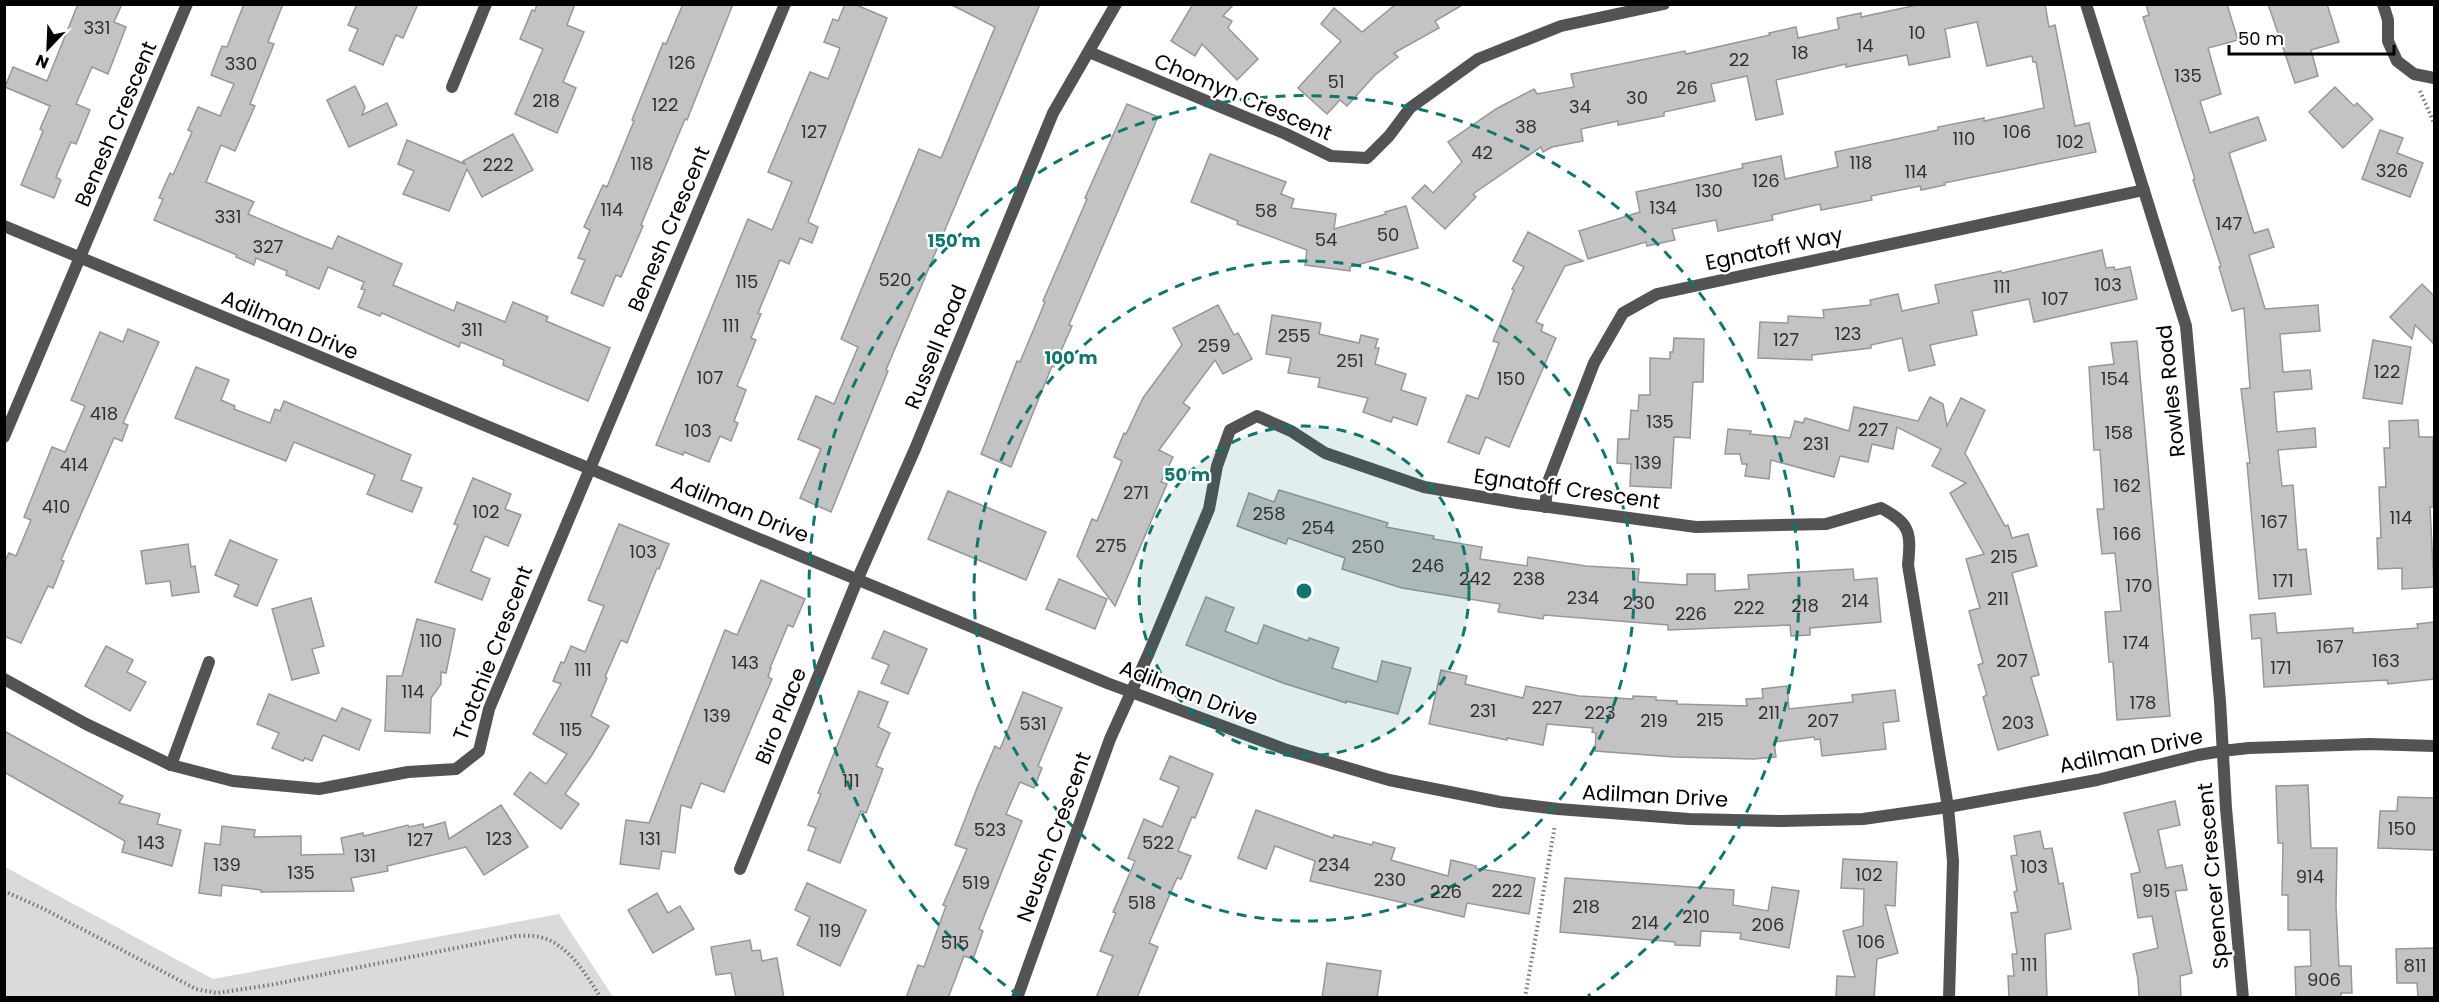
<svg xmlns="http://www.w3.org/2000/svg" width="2439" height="1002" viewBox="0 0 2439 1002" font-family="Poppins,sans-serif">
	<rect width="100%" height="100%" fill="#fff"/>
	<polygon fill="#dadada" points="5,867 213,979 559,914 613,997 5,997"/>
	<g fill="#c3c3c3" stroke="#979797" stroke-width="1.5">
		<polygon points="78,4 122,4 114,22 126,27 108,74 92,67 76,104 90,110 76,144 71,142 56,177 61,180 54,198 21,185 43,131 40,129 50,106 5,87 13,67 47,81"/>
		<polygon points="244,4 283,4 268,42 274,44 250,104 255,106 235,151 221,145 206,182 254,202 248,214 302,237 332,249 338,236 402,264 393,285 454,311 457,302 505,322 513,302 548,317 546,321 610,348 588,401 503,365 504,360 461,342 459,347 382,313 380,316 358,307 365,290 361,289 364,282 328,267 319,289 286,275 287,271 256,258 254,265 236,257 237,255 154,220 163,199 159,198 170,173 173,175 192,132 188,130 198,107 220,116 234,84 211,75 222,46 227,47"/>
		<polygon points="357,4 418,4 403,38 396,35 383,65 349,50 358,29 348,25"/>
		<polygon points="537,4 575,4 567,25 584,32 563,82 576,88 557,133 515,114 543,49 520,39 532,10 535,11"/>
		<polygon points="683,4 733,4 687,120 685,119 641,225 643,226 621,277 616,275 603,306 571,293 585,260 578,258 590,230 584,227 603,185 607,187 634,121 632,120 663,43 666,44"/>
		<polygon points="845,4 854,4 887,18 808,222 818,227 812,243 800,238 789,264 780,260 758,313 761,314 751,338 756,340 737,386 746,390 734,421 738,423 731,441 720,436 709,462 684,452 683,455 656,445 748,219 772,230 792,182 768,172 810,72 828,79 840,48 824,42 833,19 838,21"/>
		<polygon points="950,4 1040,4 886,370 888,371 831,512 800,498 821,449 798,439 816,396 834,404 858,347 841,339 919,149 941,158 995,27"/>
		<polygon points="1193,4 1234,4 1223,16 1232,21 1228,28 1258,59 1237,80 1202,44 1195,56 1171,41"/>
		<polygon points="1396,4 1464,4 1435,21 1439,28 1394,53 1398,57 1375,75 1347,106 1340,100 1327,114 1298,88 1341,41 1321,24 1334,8 1362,32"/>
		<polygon points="1922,4 2045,4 2049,27 2055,25 2075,126 2089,123 2096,152 1944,183 1945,185 1921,190 1920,186 1871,196 1872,200 1821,210 1820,204 1772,215 1773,220 1718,231 1716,220 1672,229 1675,240 1647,246 1646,242 1588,259 1579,231 1640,212 1636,192 1743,168 1742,164 1781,156 1785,179 1838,167 1835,152 1938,130 1938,127 1984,118 1984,121 2044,108 2036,62 2033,62 2032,56 1987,66 1977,22 1945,29 1950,57 1909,65 1907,55 1846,67 1846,64 1776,80 1783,114 1756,120 1747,76 1711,84 1715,101 1664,112 1664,116 1618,125 1618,121 1581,129 1583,141 1552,147 1543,152 1541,147 1473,194 1476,197 1445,229 1412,198 1425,185 1433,193 1462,162 1448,142 1496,109 1534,89 1537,94 1574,87 1571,74 1685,51 1686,54 1770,35 1769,33 1796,27 1798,38 1839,29 1837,18 1861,13 1861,17"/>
		<polygon points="2146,4 2227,4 2238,40 2208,48 2221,94 2200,101 2210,133 2258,117 2266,140 2229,153 2254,233 2268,229 2274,247 2249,255 2265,309 2318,305 2320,331 2280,334 2283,372 2310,370 2312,389 2274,392 2277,432 2315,428 2316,447 2278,450 2282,486 2293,485 2298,550 2306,549 2311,594 2259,599 2247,463 2250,463 2241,389 2250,388 2244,308 2232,311 2219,267 2221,266 2193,180 2195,179 2143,17 2149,15"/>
		<polygon points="2268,4 2327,4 2339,42 2311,50 2318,76 2295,83"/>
		<polygon points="355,86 365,107 362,115 387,103 397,125 349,147 327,100"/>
		<polygon points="2335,87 2354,106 2357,103 2373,119 2343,148 2309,112"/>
		<polygon points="1127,104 1158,117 1069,325 1072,326 1054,367 1052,366 1011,467 981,454 1017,361 1020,362 1045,302 1043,301 1087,199 1085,198"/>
		<polygon points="2380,130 2403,138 2397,153 2423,163 2410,197 2362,179"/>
		<polygon points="513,134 533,170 482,197 467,169 449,211 403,194 414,171 398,164 407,140 465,164 463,161"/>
		<polygon points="1210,154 1286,182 1281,194 1294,199 1291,208 1336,214 1334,229 1386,214 1385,212 1406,206 1418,248 1350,267 1350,271 1305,265 1307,250 1237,224 1238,221 1191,202"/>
		<polygon points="1528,232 1583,261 1565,266 1536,322 1543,325 1541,331 1556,338 1509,447 1486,437 1479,454 1448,442 1467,395 1478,399 1499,343 1493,341 1514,290 1512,289 1524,267 1513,261"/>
		<polygon points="2102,250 2106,268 2114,267 2115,270 2130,267 2137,299 2034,322 2029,299 1972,311 1977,335 1930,345 1935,365 1909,371 1902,338 1871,345 1871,348 1812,355 1812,360 1758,358 1760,322 1788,323 1788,316 1824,318 1823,310 1871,305 1870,300 1898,294 1902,311 1939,303 1935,285 2001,271 2002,273"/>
		<polygon points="2422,284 2434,296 2434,344 2415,325 2412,339 2390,317"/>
		<polygon points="1218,305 1234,335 1238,333 1252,359 1223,374 1215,360 1183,403 1190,408 1159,450 1173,457 1161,482 1167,484 1115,606 1077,556 1092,519 1097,521 1122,461 1114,457 1124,433 1126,434 1143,398 1182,345 1173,328"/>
		<polygon points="1272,315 1321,323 1319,334 1359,343 1361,335 1378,339 1375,348 1379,348 1375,364 1406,374 1401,390 1426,398 1417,425 1393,417 1391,422 1363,412 1368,398 1318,387 1320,378 1288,373 1291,358 1266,354"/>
		<polygon points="128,329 159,342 123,423 128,425 122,441 114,438 61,560 64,561 53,588 48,586 21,643 4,636 4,563 9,553 16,556 31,520 24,517 52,447 65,452 85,406 71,400 100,332 123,342"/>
		<polygon points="1674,338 1704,339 1703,382 1693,382 1690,438 1674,437 1671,488 1630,486 1631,464 1617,463 1618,439 1629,439 1631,410 1638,411 1639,395 1650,395 1650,358 1670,359 1670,352 1673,352"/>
		<polygon points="2373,340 2411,347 2402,404 2363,398"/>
		<polygon points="2137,341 2170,716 2117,720 2113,662 2109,662 2105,612 2121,611 2115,553 2102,554 2097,509 2104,509 2100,450 2094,450 2089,367 2114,364 2111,343"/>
		<polygon points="196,367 229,380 221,400 235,406 234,409 270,423 275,409 280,411 284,401 411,455 401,480 422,488 412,512 367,494 375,475 294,442 286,461 175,418"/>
		<polygon points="1930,397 1943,404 1947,426 1961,398 1985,410 1965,453 2005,526 2008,525 2012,538 2028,534 2037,566 2012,573 2039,675 2031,677 2048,735 1998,750 1983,697 1987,695 1978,665 1983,663 1969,611 1980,608 1966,559 1984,554 1950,493 1966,483 1932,466 1941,449 1897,427 1893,449 1872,444 1868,462 1840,456 1834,477 1771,460 1769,479 1745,476 1747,464 1742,464 1740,454 1725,454 1728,429 1751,431 1750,434 1790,438 1795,421 1803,423 1805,418 1849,431 1854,407 1918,421"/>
		<polygon points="2418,420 2419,437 2433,437 2433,507 2430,507 2434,587 2402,589 2402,568 2378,569 2377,538 2381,538 2379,487 2386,487 2384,448 2390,448 2389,421"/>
		<polygon points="473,478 511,494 505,509 521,515 508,546 485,536 471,571 490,579 482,600 435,582 458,525 454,524"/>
		<polygon points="1279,490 1388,523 1386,527 1434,536 1433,539 1482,547 1480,559 1527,566 1528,557 1586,566 1639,569 1638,582 1687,585 1687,574 1715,574 1715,591 1749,589 1748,575 1853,569 1854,580 1877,578 1881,622 1810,628 1810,635 1791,636 1790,625 1668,630 1668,625 1544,615 1543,619 1498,612 1500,604 1402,588 1342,569 1345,558 1288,538 1286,544 1237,526 1249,493 1274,502"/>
		<polygon points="948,491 1046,532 1026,580 928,539"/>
		<polygon points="619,524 669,544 659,569 657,568 627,643 621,640 605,677 607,678 591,716 609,726 592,755 565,794 579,804 561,829 514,794 530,772 546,784 567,754 533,734 561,684 553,681 561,662 564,663 571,646 585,652 604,606 588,600"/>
		<polygon points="230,540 277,560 257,606 234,596 239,585 215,575"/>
		<polygon points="188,544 191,567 195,566 199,592 172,596 170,581 146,584 141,551"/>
		<polygon points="1059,579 1107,599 1095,629 1046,609"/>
		<polygon points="761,580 805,599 793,627 788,625 770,668 771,668 768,677 772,679 724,792 701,783 691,808 681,805 675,853 662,851 659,869 620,864 626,820 649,823 725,630 737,635"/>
		<polygon points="1206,597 1234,608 1225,631 1257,644 1264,625 1308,641 1309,638 1339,648 1332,668 1377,682 1382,661 1411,668 1398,714 1346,701 1346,703 1283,683 1186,645"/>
		<polygon points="311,598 324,646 312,649 319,673 292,680 272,609"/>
		<polygon points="2275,613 2277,633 2353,628 2353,633 2418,628 2417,624 2434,622 2434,679 2388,684 2387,680 2264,687 2261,638 2252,639 2250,615"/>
		<polygon points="417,619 455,629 446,673 441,672 441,684 431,698 430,733 385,731 387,676 402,676"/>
		<polygon points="884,631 927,649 908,694 881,683 889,665 872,658"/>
		<polygon points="106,646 133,660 127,672 146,682 130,711 85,686"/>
		<polygon points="1441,670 1467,676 1465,684 1523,698 1526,686 1579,696 1633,699 1633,696 1656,697 1656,700 1677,701 1677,704 1747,706 1746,699 1763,698 1762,689 1787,686 1789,709 1853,702 1852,695 1895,690 1899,721 1883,723 1886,749 1859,752 1822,756 1820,739 1815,740 1814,737 1774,742 1776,757 1754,759 1675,757 1595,751 1596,733 1592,732 1593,728 1547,724 1543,745 1507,738 1507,740 1429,724"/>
		<polygon points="859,691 888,702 878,727 890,733 876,766 883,769 866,813 861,811 840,863 808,850 816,828 808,825 821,794 818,793"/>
		<polygon points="1023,692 1062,708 1038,766 1042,768 1034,788 1020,782 1006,814 1022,821 979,929 983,931 973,959 964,956 948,998 906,998 918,965 924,967 946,906 943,905 967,849 955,845 977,788 995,746 1000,749"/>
		<polygon points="269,694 336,721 342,708 371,720 359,750 323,735 312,761 305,758 303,761 272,748 279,733 257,724"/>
		<polygon points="4,731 123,796 119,803 160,814 157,824 181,830 172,866 122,852 125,841 4,772"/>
		<polygon points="1170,756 1213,774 1195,818 1192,817 1178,851 1191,856 1181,879 1177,878 1149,943 1158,947 1137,998 1096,998 1113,956 1100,951 1116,913 1113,912 1135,861 1128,858 1144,819 1162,827 1179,787 1160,779"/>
		<polygon points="2308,785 2311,848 2337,848 2336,906 2339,966 2351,966 2352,993 2341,993 2341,998 2296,998 2295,967 2311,966 2310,930 2288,930 2288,895 2282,895 2283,843 2278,843 2276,786"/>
		<polygon points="2398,797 2434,798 2434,850 2378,848 2380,811 2397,811"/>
		<polygon points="2175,801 2180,825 2158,830 2166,868 2182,865 2187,890 2175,891 2192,973 2180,976 2181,998 2139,998 2138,979 2133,954 2158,948 2152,916 2138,918 2131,874 2140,872 2124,813"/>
		<polygon points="501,805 528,847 484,875 466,847 387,866 388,871 351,878 354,891 261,892 261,890 222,885 221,896 199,893 205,843 220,845 222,826 255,830 254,837 301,836 301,855 344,854 341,838 363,833 364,836 408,825 409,827 423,824 424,828 445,822 449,839"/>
		<polygon points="1256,810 1333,838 1334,835 1372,845 1373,842 1395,848 1391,860 1448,876 1451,860 1476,866 1475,868 1535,878 1529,914 1467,903 1464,917 1310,881 1315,861 1275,846 1266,869 1238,858"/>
		<polygon points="2040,831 2044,849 2052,848 2059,884 2063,883 2071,929 2045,934 2047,998 2009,998 2008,976 2014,976 2012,954 2017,954 2011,913 2018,912 2014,892 2017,891 2011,856 2017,855 2014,836"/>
		<polygon points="1843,859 1897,862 1895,906 1885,905 1898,953 1877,959 1874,998 1836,998 1837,976 1855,977 1843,931 1863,926 1864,889 1841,888"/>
		<polygon points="1565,878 1734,890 1733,905 1768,911 1772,887 1799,891 1789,948 1740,939 1741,933 1701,931 1700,946 1675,945 1675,942 1560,932"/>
		<polygon points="807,883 866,910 840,966 797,945 810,917 795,910"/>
		<polygon points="657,893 668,913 680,906 694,929 653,953 628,910"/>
		<polygon points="750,940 752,951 760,950 762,961 777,958 784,998 736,998 731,973 716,975 711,947"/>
		<polygon points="2434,948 2434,998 2418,998 2417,983 2397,983 2396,949"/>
		<polygon points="1327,963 1381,971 1377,998 1322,998"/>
	</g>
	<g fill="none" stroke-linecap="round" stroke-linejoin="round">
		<g stroke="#757575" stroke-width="4" stroke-dasharray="1.5 3" stroke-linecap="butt">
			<polyline points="2420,91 2434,123"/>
			<path d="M4,891L44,909L196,989L217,993L270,985L516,936C524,936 533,935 540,937C569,944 586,975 601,998"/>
			<polyline points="1525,998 1555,825"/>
		</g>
		<g stroke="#535353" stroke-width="12">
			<polyline points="2086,4 2186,326 2220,701 2226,808 2243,998"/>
			<polyline points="2383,4 2388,20 2388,41 2397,61 2414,74 2434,78"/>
			<polyline points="1089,52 1286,134 1331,156 1367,158 1389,136 1410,108 1478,59 1561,26 1664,4"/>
			<polyline points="452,87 486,4"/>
			<polyline points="4,437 187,4"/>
			<polyline points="1545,507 1548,482 1594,363 1623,313 1657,294 2144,190"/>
			<polyline points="4,679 86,724 171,765 233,781 319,789 408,772 456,769 479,751 489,709 785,4"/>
			<polyline points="171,765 209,662"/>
			<polyline points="740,869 858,578"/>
			<path d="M1017,998L1110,739L1148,655L1209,509L1217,466L1230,430L1257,416L1291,431L1325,453L1424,487L1518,503L1696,527L1826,524L1881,508C1911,524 1911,533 1908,565L1948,807L1953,861L1949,998"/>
		</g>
		<g stroke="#535353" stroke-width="12">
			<polyline points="4,226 1107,683 1287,750 1389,780 1500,802 1558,809 1689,819 1782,821 1863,819 1948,807 2097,780 2198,755 2222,751 2249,748 2370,744 2434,746"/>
			<polyline points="858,578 915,449 1053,113 1116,4"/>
		</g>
	</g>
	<circle cx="1304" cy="591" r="165" fill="#0f766e" fill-opacity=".12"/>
	<g fill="none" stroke="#0f766e" stroke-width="3" stroke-dasharray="10 8">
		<circle cx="1304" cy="591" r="165"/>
		<circle cx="1304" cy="591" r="330"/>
		<path d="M1020 996A495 495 0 1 1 1588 996"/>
	</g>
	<g text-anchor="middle" stroke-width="4.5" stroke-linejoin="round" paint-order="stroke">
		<g font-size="18" fill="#313131">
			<text x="97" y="34">331</text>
			<text x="1917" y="39">10</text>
			<text x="1865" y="52">14</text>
			<text x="1800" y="59">18</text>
			<text x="1739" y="66">22</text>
			<text x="682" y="69">126</text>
			<text x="241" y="70">330</text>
			<text x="2188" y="82">135</text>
			<text x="1336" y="88">51</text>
			<text x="1687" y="94">26</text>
			<text x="1637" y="104">30</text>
			<text x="546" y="107">218</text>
			<text x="665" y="111">122</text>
			<text x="1580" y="113">34</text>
			<text x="1526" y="133">38</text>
			<text x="814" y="138">127</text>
			<text x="2017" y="138">106</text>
			<text x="1964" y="145">110</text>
			<text x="2070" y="148">102</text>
			<text x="1482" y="159">42</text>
			<text x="1861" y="169">118</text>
			<text x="642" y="170">118</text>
			<text x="498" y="171">222</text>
			<text x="2392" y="177">326</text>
			<text x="1916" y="178">114</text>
			<text x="1766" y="187">126</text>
			<text x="1709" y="197">130</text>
			<text x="1663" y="214">134</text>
			<text x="612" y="216">114</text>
			<text x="1266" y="217">58</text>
			<text x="228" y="223">331</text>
			<text x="2229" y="230">147</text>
			<text x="1388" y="241">50</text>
			<text x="1326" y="246">54</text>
			<text x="268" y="253">327</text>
			<text x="895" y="286">520</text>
			<text x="747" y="288">115</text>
			<text x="2108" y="291">103</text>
			<text x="2002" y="293">111</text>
			<text x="2055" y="305">107</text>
			<text x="731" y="332">111</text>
			<text x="472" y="336">311</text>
			<text x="1848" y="340">123</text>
			<text x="1294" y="342">255</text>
			<text x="1786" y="346">127</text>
			<text x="1214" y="352">259</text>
			<text x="1350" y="367">251</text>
			<text x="2387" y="378">122</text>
			<text x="710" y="384">107</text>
			<text x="1511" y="385">150</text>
			<text x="2115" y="385">154</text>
			<text x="104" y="420">418</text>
			<text x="1660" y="428">135</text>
			<text x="1873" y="436">227</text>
			<text x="698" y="437">103</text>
			<text x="2119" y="439">158</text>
			<text x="1816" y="450">231</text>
			<text x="1648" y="469">139</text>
			<text x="74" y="471">414</text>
			<text x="2127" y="492">162</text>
			<text x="1136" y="499">271</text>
			<text x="56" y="513">410</text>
			<text x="486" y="518">102</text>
			<text x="1269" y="520">258</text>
			<text x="2401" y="524">114</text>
			<text x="2274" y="528">167</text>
			<text x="1318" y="534">254</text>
			<text x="2127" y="540">166</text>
			<text x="1111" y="552">275</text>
			<text x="1368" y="553">250</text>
			<text x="643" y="558">103</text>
			<text x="2004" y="563">215</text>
			<text x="1428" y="572">246</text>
			<text x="1475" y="585">242</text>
			<text x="1529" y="585">238</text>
			<text x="2283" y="587">171</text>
			<text x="2139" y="592">170</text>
			<text x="1583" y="604">234</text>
			<text x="1998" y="605">211</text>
			<text x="1855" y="607">214</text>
			<text x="1639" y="609">230</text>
			<text x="1805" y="612">218</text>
			<text x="1749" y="614">222</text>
			<text x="1691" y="620">226</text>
			<text x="431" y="647">110</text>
			<text x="2136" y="649">174</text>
			<text x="2330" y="653">167</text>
			<text x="2012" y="667">207</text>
			<text x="2386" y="667">163</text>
			<text x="745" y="669">143</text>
			<text x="2281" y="674">171</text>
			<text x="583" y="676">111</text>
			<text x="413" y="698">114</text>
			<text x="2143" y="709">178</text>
			<text x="1547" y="714">227</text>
			<text x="1483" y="717">231</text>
			<text x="1600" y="719">223</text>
			<text x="1769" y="719">211</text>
			<text x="717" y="722">139</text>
			<text x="1710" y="726">215</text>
			<text x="1654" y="727">219</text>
			<text x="1823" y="727">207</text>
			<text x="2018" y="729">203</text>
			<text x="1033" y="730">531</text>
			<text x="571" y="736">115</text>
			<text x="851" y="787">111</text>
			<text x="2402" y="835">150</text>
			<text x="990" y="836">523</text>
			<text x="499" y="845">123</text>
			<text x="650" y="845">131</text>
			<text x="420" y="846">127</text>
			<text x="151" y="849">143</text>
			<text x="1158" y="849">522</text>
			<text x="365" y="862">131</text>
			<text x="227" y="871">139</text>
			<text x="1334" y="871">234</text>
			<text x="2034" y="873">103</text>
			<text x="301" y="879">135</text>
			<text x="1869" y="881">102</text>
			<text x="2310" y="883">914</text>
			<text x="1390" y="886">230</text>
			<text x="976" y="889">519</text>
			<text x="1507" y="897">222</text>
			<text x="2156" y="897">915</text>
			<text x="1446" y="898">226</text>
			<text x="1142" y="909">518</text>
			<text x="1586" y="913">218</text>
			<text x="1696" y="923">210</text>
			<text x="1645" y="929">214</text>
			<text x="1768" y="931">206</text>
			<text x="830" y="937">119</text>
			<text x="1871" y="948">106</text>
			<text x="955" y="949">515</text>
			<text x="2029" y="971">111</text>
			<text x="2415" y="972">811</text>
			<text x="2324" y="986">906</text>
		</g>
		<g font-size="21" fill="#000" stroke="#fff">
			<text transform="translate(1243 97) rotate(23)" y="7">Chomyn Crescent</text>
			<text transform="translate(116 124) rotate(-67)" y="7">Benesh Crescent</text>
			<text transform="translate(669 229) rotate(-67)" y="7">Benesh Crescent</text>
			<text transform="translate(1774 249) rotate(-12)" y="7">Egnatoff Way</text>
			<text transform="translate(290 325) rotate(23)" y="7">Adilman Drive</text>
			<text transform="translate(936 347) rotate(-68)" y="7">Russell Road</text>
			<text transform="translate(2171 391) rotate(-96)" y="7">Rowles Road</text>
			<text transform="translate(1567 489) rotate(8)" y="7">Egnatoff Crescent</text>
			<text transform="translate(740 509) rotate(22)" y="7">Adilman Drive</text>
			<text transform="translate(493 653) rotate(-69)" y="7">Trotchie Crescent</text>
			<text transform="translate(1189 693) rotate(21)" y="7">Adilman Drive</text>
			<text transform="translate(781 716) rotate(-68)" y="7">Biro Place</text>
			<text transform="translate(2131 751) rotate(-12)" y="7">Adilman Drive</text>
			<text transform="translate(1655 796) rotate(3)" y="7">Adilman Drive</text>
			<text transform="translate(1054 837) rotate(-70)" y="7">Neusch Crescent</text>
			<text transform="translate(2213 876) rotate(-95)" y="7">Spencer Crescent</text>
		</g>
	</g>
	<circle cx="1304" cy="591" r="9" fill="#0f766e" stroke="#fff" stroke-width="3"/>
	<g font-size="18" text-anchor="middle" font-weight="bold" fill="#0f766e" stroke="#fff" stroke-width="4.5" stroke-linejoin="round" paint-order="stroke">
		<text x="954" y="247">150 m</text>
		<text x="1071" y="364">100 m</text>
		<text x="1187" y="481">50 m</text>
	</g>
	<rect width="2439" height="1002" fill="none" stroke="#000000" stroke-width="12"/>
	<g transform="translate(48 48) rotate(203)" stroke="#ffffff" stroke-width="4.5" paint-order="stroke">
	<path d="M0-4.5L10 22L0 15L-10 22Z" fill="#000000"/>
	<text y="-9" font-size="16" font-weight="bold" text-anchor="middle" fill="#000000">N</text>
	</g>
	<path d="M2229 45v9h165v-9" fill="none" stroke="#000000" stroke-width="3"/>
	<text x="2238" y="45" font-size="18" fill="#000000" stroke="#ffffff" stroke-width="4.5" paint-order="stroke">50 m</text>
</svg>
